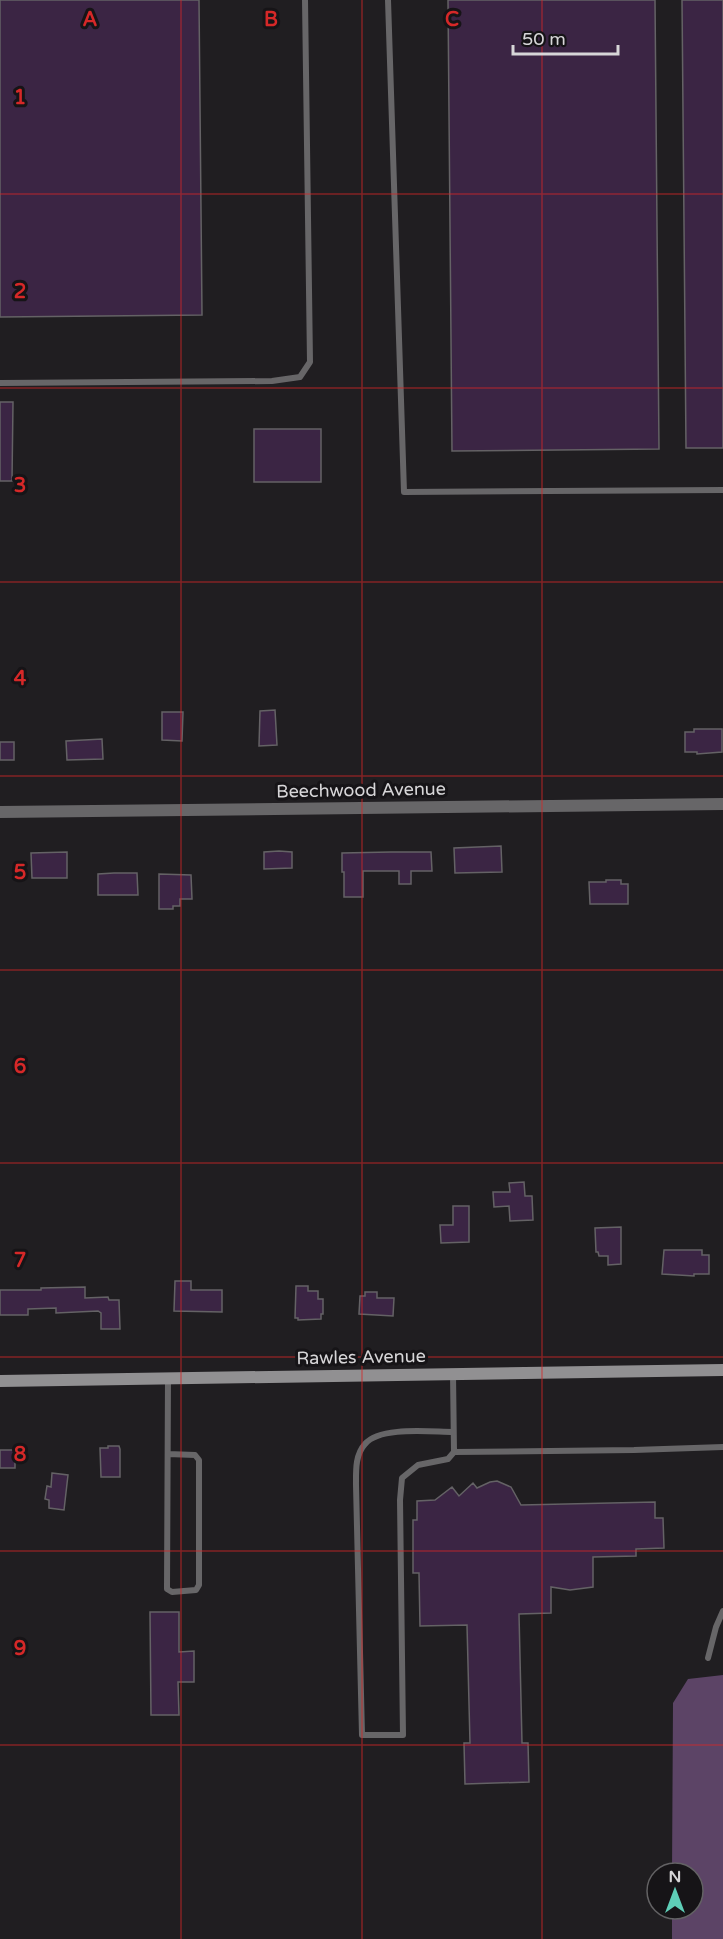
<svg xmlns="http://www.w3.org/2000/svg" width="723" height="1939" viewBox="0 0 723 1939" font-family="'Varela Round',sans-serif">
	<rect width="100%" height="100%" fill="#201e21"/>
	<polygon fill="#5c4466" points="723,1675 723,1939 672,1939 672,1909 693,1909 693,1873 672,1873 673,1703 688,1679"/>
	<g fill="#3b2544" stroke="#646265" stroke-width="1.5">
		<polygon points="0,0 199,0 202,315 0,317"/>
		<polygon points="448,0 655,0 659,449 452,451"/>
		<polygon points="682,0 723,0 723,448 686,448"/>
		<polygon points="0,402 13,402 12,481 0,481"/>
		<rect x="254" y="429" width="67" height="53"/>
		<polygon points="275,710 277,745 259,746 260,711"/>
		<polygon points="162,712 183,712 182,741 162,740"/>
		<polygon points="694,729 722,729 722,752 697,754 697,752 685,752 685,732 694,732"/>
		<polygon points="102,739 103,759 67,760 66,741"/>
		<rect x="0" y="742" width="14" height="18"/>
		<polygon points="501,846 502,872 455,873 454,848"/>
		<polygon points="279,851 292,852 292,868 264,869 264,852"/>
		<polygon points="67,852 67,878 32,878 31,853"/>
		<polygon points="391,852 431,852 432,871 411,871 411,884 399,884 399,871 363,871 363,897 344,897 344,872 342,872 342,853"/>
		<polygon points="114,873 137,873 138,895 98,895 98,874"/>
		<polygon points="159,874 191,875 192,899 180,899 180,906 173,906 173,909 159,909"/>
		<polygon points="606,880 621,880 621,884 628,884 628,904 590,904 589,882 606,882"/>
		<polygon points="524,1182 525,1196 532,1196 533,1220 510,1221 509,1206 494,1207 493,1192 510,1192 509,1183"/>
		<polygon points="453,1206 469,1206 469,1242 441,1243 440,1225 453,1225"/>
		<polygon points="621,1227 621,1264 608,1265 608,1256 599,1256 598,1252 596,1252 595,1228"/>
		<polygon points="664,1250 702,1250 702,1255 709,1255 709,1274 694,1274 694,1276 662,1274"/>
		<polygon points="175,1281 191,1281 191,1290 222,1290 222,1312 174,1311"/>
		<polygon points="296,1286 308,1286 308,1291 318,1291 318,1299 323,1299 323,1314 321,1314 321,1319 298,1320 298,1318 295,1318"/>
		<polygon points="85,1287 85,1298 108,1297 109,1300 119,1300 120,1329 101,1329 101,1313 98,1311 56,1313 56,1308 28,1309 28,1315 0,1315 0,1290 41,1290 41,1288"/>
		<polygon points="365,1292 377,1292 377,1298 394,1298 393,1316 359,1314 360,1296 365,1296"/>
		<polygon points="108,1446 119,1446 120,1449 120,1477 101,1477 100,1448 108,1448"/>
		<rect x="0" y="1450" width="15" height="18"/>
		<polygon points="52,1473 68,1475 64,1510 49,1508 49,1500 45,1499 47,1486 51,1487"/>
		<polygon points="497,1481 511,1487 521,1505 655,1502 655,1518 663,1518 664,1548 636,1549 636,1556 593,1557 593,1587 570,1590 551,1587 551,1613 519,1614 522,1743 528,1743 529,1782 465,1784 464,1743 470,1743 467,1625 420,1626 419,1573 413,1573 413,1520 417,1520 417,1501 435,1500 452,1487 459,1496 473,1483 477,1488 490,1482"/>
		<polygon points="150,1612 179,1612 179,1652 194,1651 194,1682 178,1682 179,1715 151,1715"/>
	</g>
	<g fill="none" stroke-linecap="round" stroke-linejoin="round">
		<g stroke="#676668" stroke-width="6">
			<polyline points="388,0 404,492 723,490"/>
			<polyline points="0,383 272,381 300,377 310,362 305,0"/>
			<polyline points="453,1374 454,1452 634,1450 723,1447"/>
			<path d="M453,1432C431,1432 380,1426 365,1444C355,1455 356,1471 356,1485L362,1735H403L400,1500L402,1478L418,1465L448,1459L454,1452"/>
			<polyline points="168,1454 195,1455 199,1460 199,1585 196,1590 172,1592 167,1589 168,1378"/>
			<polyline points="708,1658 716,1627 723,1611"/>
		</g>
		<polyline stroke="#676668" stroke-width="12" points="0,812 723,804"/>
		<polyline stroke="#919092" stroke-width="12" points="0,1381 723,1370"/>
	</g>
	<path fill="none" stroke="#d62828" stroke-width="1.5" stroke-opacity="0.55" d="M181,0V1939M362,0V1939M542,0V1939M0,194H723M0,388H723M0,582H723M0,776H723M0,970H723M0,1163H723M0,1357H723M0,1551H723M0,1745H723"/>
	<g text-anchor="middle" stroke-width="6" stroke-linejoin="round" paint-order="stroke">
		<g font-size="18" fill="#d7d6d8" stroke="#161417">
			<text transform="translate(361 790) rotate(-1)" y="6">Beechwood Avenue</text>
			<text transform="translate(361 1357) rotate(-1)" y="6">Rawles Avenue</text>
		</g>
	</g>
	<g font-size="20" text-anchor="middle" font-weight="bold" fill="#d62828" stroke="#161417" stroke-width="6" stroke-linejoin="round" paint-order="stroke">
		<text x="90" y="26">A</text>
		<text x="271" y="26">B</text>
		<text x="452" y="26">C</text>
		<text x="20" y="104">1</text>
		<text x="20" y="298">2</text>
		<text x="20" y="492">3</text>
		<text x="20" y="685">4</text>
		<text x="20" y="879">5</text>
		<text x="20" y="1073">6</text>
		<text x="20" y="1267">7</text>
		<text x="20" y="1461">8</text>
		<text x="20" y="1655">9</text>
	</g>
	<g transform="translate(675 1891)"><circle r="28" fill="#161417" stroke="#636264" stroke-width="1.5"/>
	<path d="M0-4.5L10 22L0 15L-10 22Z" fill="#5eceb7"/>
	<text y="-9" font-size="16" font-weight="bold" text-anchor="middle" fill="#d7d6d8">N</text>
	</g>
	<path d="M513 45v9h105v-9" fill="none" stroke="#d7d6d8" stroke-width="3"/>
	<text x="522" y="45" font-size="18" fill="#d7d6d8" stroke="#161417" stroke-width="4.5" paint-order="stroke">50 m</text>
</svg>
